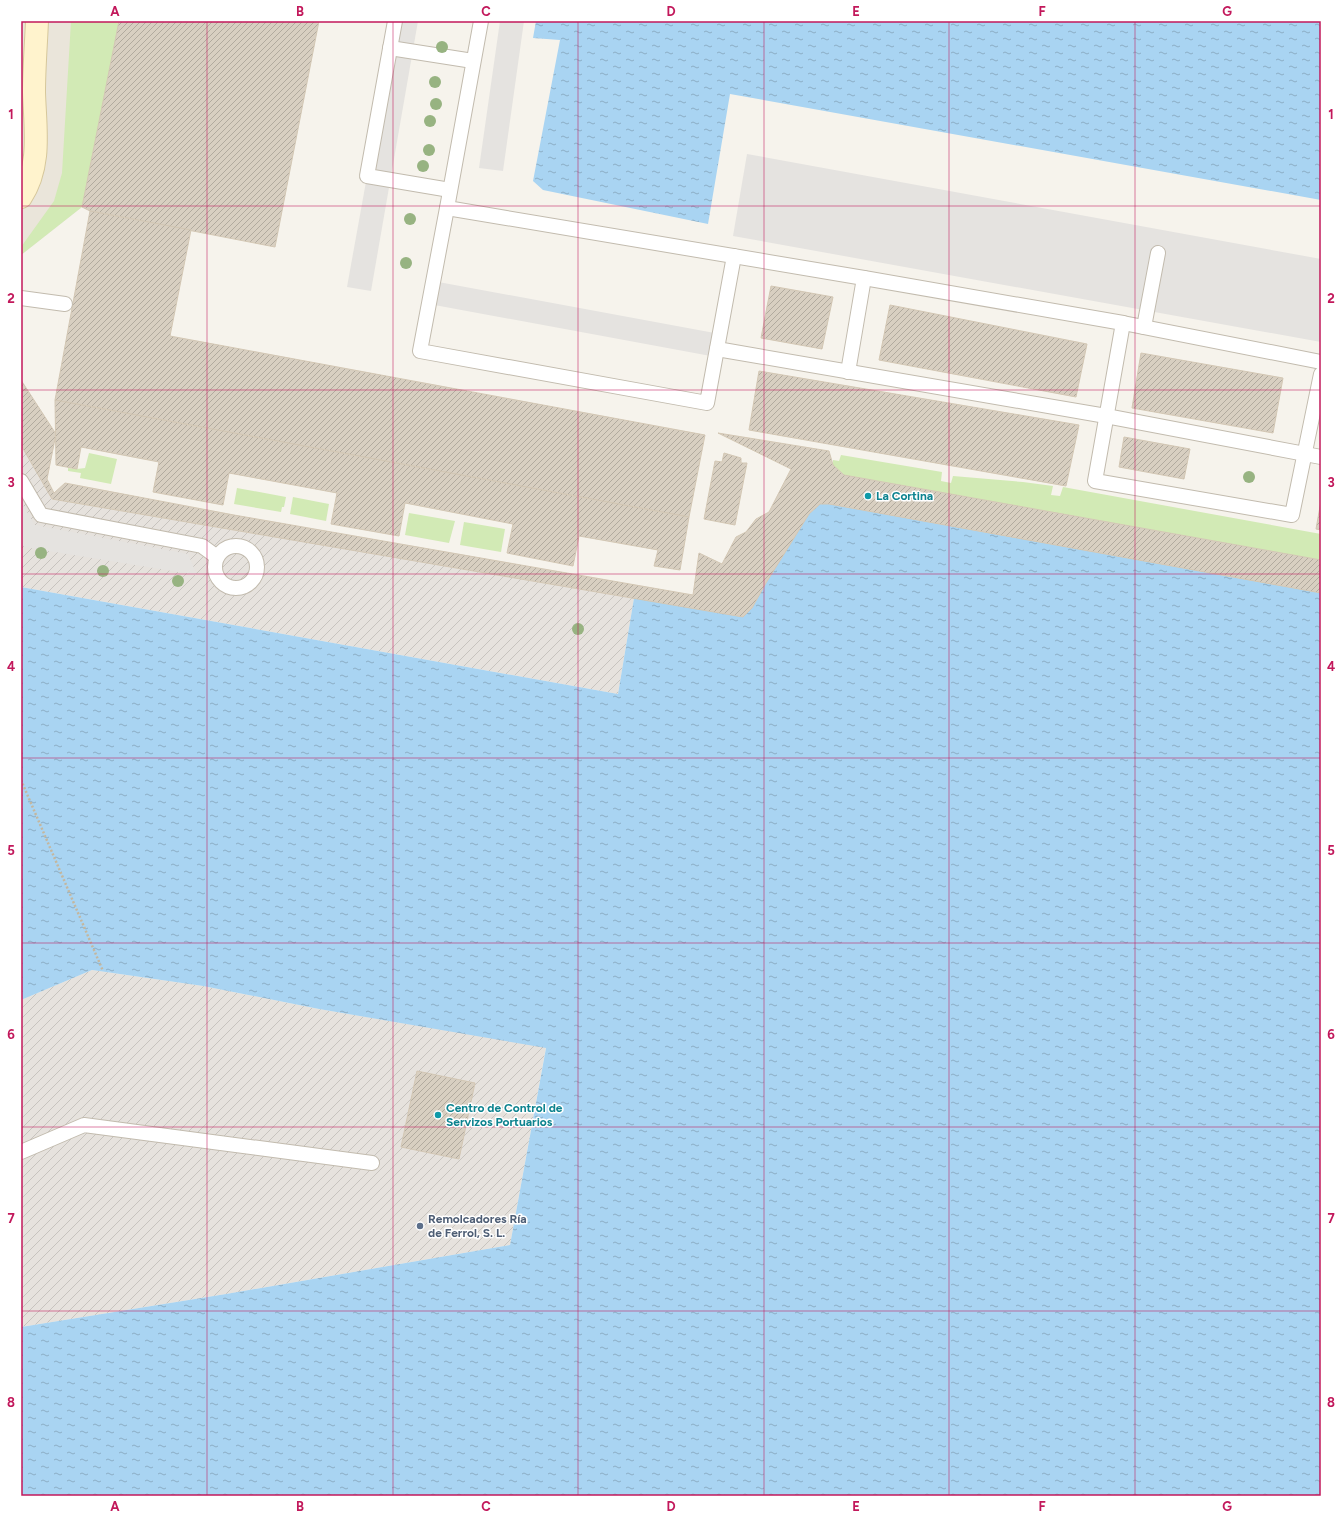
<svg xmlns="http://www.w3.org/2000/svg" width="1342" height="1517" viewBox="0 0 1342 1517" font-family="Figtree,sans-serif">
	<defs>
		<pattern id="industrial-furrows" width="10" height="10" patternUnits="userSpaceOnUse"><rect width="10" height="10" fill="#e6e2dd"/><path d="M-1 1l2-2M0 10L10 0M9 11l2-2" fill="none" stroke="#c7c3be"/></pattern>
		<pattern id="water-ripples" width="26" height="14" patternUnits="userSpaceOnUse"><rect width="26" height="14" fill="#a9d4f2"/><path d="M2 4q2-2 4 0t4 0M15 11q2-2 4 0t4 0" fill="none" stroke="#8caec5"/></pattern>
		<pattern id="building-hatch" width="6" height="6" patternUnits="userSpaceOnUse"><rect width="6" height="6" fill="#d8cfc1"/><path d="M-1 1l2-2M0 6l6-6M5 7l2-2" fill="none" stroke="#b1aa9e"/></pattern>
	</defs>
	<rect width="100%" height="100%" fill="#f6f3ec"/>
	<polygon fill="#eae5da" points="21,21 119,21 82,207 21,255"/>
	<g fill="url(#industrial-furrows)">
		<polygon points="21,445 52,499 634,598 618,694 21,587"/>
		<polygon points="92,970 203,986 319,1009 546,1047 510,1245 226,1294 21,1327 21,1000"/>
	</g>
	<g fill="#d2eab5">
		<polygon points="71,21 119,21 82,207 21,255 21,247 54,201 62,173"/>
		<polygon points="89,453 117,459 111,484 80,478 81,473 68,471 68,468 77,469 85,468"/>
		<polygon points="841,455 942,472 941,481 951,483 953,476 1023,482 1053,486 1051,495 1060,496 1063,487 1321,534 1321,560 844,475 833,465 833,460 839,461"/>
		<polygon points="237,488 286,497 284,507 282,507 281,512 234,504"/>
		<polygon points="293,497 329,504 326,521 290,514"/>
		<polygon points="409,513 455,521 449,543 405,535"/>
		<polygon points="464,522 505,529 501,552 460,545"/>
	</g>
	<g fill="#e5e3e0">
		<polygon points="395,21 418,21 371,291 347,287"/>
		<polygon points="500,21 524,21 503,171 479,168"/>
		<polygon points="747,154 1321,259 1321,342 733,236"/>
		<polygon points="433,281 720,334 716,357 429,304"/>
		<polygon points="21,502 35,525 188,554 197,575 24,547 21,542"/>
	</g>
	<g fill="url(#water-ripples)">
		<polygon points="536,21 1321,21 1321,200 730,94 708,224 543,190 533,181 560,40 533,38"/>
		<polygon points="820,504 829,504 1321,593 1321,1496 21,1496 21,1327 226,1294 510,1245 546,1048 319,1009 203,986 92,970 21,1000 21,587 618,694 634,598 743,617 752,608 766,583 809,514"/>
	</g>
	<g fill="url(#building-hatch)" stroke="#d3c7b4">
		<polygon points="119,21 319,21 275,247 90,211 82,207"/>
		<polygon points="90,211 191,230 170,336 705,435 689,517 55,400"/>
		<polygon points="771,286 833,297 822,349 761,338"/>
		<polygon points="890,305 1087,344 1076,397 879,360"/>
		<polygon points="1141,353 1283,378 1273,433 1132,408"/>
		<polygon points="759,371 1079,425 1066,486 749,430"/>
		<polygon points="21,380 56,434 47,479 54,493 65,483 234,515 693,595 699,553 722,564 736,537 746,532 756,519 769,512 791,469 718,433 829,451 833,465 844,475 1321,560 1321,593 829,504 820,504 809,514 766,583 752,608 743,617 52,499 21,445"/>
		<polygon points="55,400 689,517 680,570 654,566 658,550 579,536 573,566 507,553 513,524 405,503 399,536 331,524 337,493 229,473 223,505 153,492 159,462 81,447 77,469 56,465"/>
		<polygon points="1124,437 1190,449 1184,479 1119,467"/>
		<polygon points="724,453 741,458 741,463 747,463 735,525 704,519 715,461 722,462"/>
		<polygon points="1321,501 1321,530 1316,529"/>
		<polygon points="417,1071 475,1083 459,1159 401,1147"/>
	</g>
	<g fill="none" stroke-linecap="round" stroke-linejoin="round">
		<g stroke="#c2bbae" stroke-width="16">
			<g id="lane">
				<polyline points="395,21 367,176 450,190"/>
				<polyline points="481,21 447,208 864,278 1123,323 1321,362"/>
				<polyline points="390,48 473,61"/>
				<polyline points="447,208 420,351 707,403 734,256"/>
				<polyline points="21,298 65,304"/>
				<polyline points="1123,323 1095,481 1292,515 1321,374"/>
				<polyline points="1144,327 1158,253"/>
				<polyline points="717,349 1106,416 1321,457"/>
				<polyline points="848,372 864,278"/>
				<polyline points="21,481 41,515 202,546 217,557"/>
				<circle cx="236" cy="567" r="21"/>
				<polyline points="21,1152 84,1125 372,1163"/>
			</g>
		</g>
		<g stroke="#d6c79b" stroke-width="24">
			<path id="secondary" d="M21,197C42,165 35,128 34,92C34,69 36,45 37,21"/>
		</g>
		<polyline stroke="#c4b79f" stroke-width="2.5" stroke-dasharray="2 2" stroke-linecap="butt" points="21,780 103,971"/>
		<use href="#lane" stroke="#fff" stroke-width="14"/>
		<use href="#secondary" stroke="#fff3cd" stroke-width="22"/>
	</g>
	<g fill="#97b381">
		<circle cx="442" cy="47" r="6"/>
		<circle cx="435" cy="82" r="6"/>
		<circle cx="436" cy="104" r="6"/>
		<circle cx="430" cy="121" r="6"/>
		<circle cx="429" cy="150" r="6"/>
		<circle cx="423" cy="166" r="6"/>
		<circle cx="410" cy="219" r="6"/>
		<circle cx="406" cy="263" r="6"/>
		<circle cx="1249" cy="477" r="6"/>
		<circle cx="41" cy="553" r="6"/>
		<circle cx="103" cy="571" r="6"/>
		<circle cx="178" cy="581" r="6"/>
		<circle cx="578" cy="629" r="6"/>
	</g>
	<path fill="none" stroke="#c2185b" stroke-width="1" stroke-opacity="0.55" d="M207,21V1496M393,21V1496M578,21V1496M764,21V1496M949,21V1496M1135,21V1496M21,206H1321M21,390H1321M21,574H1321M21,758H1321M21,943H1321M21,1127H1321M21,1311H1321"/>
	<g fill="#0f9aa8" stroke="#fff" stroke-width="1.5">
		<circle cx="868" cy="496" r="4"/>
		<circle cx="438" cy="1115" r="4"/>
	</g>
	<circle fill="#5c6f8a" stroke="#fff" stroke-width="1.5" cx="420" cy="1226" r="4"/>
	<g text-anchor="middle" stroke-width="3" stroke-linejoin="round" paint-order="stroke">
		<g font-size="12" font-weight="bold" fill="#0d838f" stroke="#fff" text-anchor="start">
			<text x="876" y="500">La Cortina</text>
			<text x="446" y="1112">Centro de Control de<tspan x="446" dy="14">Servizos Portuarios</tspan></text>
		</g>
		<g font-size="12" font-weight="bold" fill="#4e5e75" stroke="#fff" text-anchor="start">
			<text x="428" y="1223">Remolcadores Ría<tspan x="428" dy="14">de Ferrol, S. L.</tspan></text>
		</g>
	</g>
	<rect width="1342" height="1517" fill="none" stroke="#ffffff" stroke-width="44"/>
	<rect x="22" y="22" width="1298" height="1473" fill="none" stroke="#c2185b" stroke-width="1.5"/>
	<g font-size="13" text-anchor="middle" font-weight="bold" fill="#c2185b">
		<text x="115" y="16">A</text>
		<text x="300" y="16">B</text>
		<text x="486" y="16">C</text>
		<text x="671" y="16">D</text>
		<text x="856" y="16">E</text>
		<text x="1042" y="16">F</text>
		<text x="1227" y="16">G</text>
		<text x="11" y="119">1</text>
		<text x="1331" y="119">1</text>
		<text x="11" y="303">2</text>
		<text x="1331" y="303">2</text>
		<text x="11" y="487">3</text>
		<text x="1331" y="487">3</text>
		<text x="11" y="671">4</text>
		<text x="1331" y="671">4</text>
		<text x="11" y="855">5</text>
		<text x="1331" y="855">5</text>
		<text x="11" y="1039">6</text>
		<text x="1331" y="1039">6</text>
		<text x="11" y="1223">7</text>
		<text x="1331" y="1223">7</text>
		<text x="11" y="1407">8</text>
		<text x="1331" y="1407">8</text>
		<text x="115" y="1511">A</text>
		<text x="300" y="1511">B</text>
		<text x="486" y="1511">C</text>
		<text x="671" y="1511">D</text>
		<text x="856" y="1511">E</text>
		<text x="1042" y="1511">F</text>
		<text x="1227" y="1511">G</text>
	</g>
</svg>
